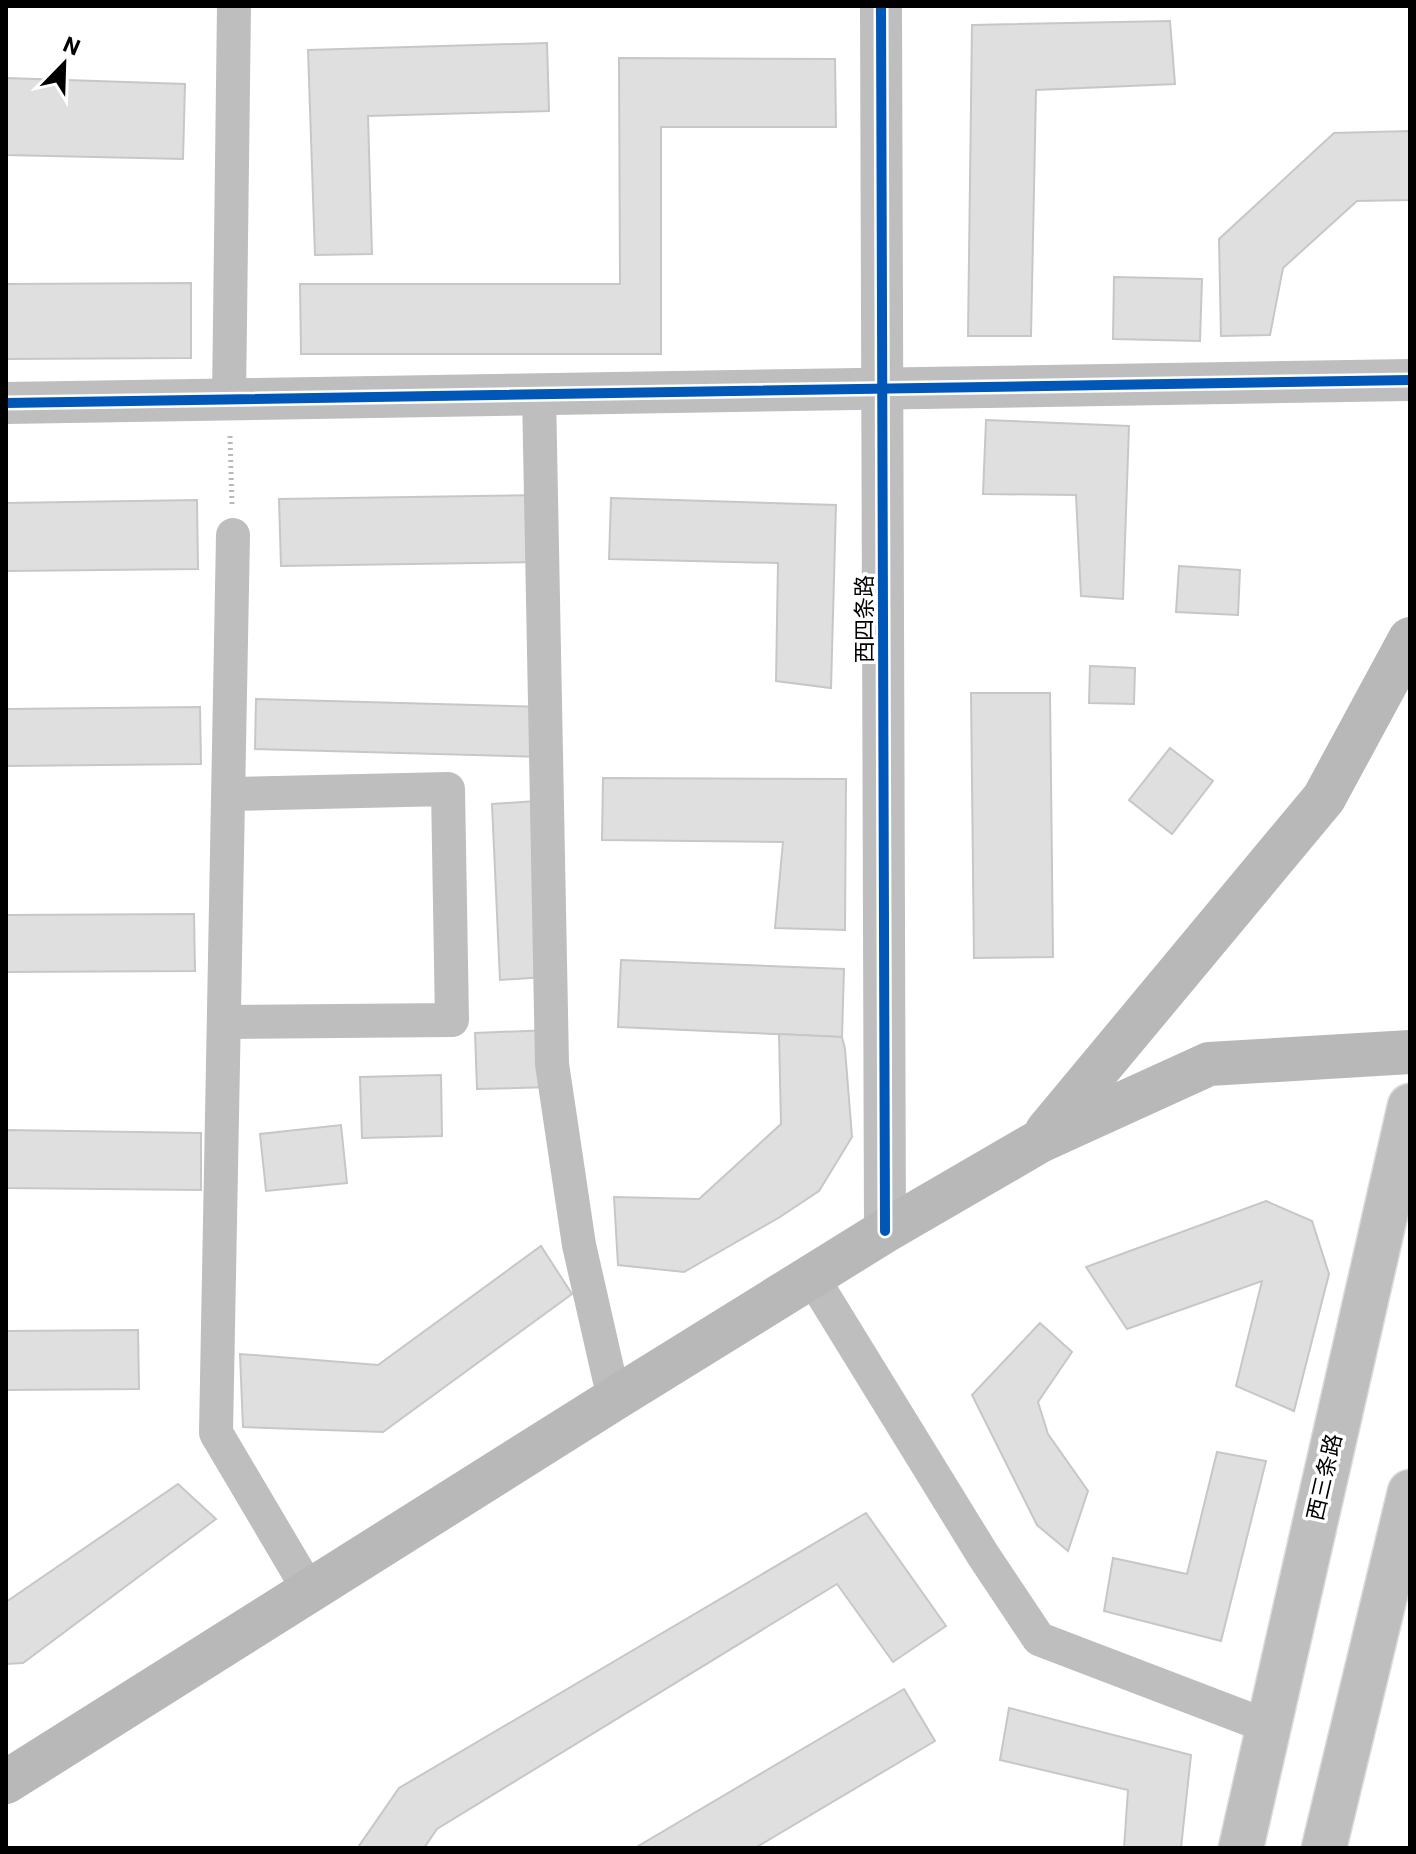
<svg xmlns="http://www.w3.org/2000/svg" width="1416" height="1854" viewBox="0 0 1416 1854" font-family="Roboto,'Noto Sans SC',sans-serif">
	<rect width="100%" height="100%" fill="#fff"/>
	<g fill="#dfdfdf" stroke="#c7c7c7" stroke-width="2">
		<polygon points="1170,21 1175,84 1036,90 1031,336 968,336 972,25"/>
		<polygon points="547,43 549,111 368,116 372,254 315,255 308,50"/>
		<polygon points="619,58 835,59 836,127 661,127 661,354 301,354 300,284 620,284"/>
		<polygon points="6,78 185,84 183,159 6,155"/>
		<polygon points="1410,131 1410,200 1357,201 1283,268 1270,335 1221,336 1219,239 1334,133"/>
		<polygon points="1114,277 1202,279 1200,341 1113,339"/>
		<polygon points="191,283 191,358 6,359 6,284"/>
		<polygon points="986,420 1129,426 1123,599 1081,596 1076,495 983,494"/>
		<polygon points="544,495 545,562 281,566 279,499"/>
		<polygon points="611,498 836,505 831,688 776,681 778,563 609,559"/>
		<polygon points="197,500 198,569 6,571 6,503"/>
		<polygon points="1179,566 1240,570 1238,615 1176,612"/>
		<polygon points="1090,666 1135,668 1134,704 1089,703"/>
		<polygon points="971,693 1050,693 1053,957 974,958"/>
		<polygon points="256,699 545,707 543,757 255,749"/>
		<polygon points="200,707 201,764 6,766 6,709"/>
		<polygon points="1170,748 1213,781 1172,834 1129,800"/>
		<polygon points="603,778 846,779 845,930 775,928 783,842 602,840"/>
		<polygon points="536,801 545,977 500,980 492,804"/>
		<polygon points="194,914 195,971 6,972 6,915"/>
		<polygon points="621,960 844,969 842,1037 618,1027"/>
		<polygon points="551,1030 553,1087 477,1089 475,1033"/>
		<polygon points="779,1034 842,1037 845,1049 852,1137 819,1191 780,1217 684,1272 618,1265 614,1197 699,1199 781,1124"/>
		<polygon points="441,1075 442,1136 362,1138 360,1077"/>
		<polygon points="341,1125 347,1183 266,1191 260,1134"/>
		<polygon points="6,1130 201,1133 201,1190 6,1188"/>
		<polygon points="1266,1201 1312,1221 1329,1274 1294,1411 1236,1386 1262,1281 1127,1329 1086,1267"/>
		<polygon points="541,1246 572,1294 383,1432 243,1427 240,1354 378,1365"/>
		<polygon points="1040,1323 1072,1352 1038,1402 1048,1434 1088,1491 1068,1551 1037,1525 972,1395"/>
		<polygon points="138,1330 139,1389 6,1390 6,1331"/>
		<polygon points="1217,1452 1266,1461 1221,1641 1104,1611 1113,1558 1187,1574"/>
		<polygon points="178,1484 216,1519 23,1663 6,1664 6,1602"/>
		<polygon points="866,1513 946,1626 893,1662 837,1584 437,1829 424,1848 361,1848 359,1846 399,1788"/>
		<polygon points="904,1689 935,1741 755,1848 635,1848"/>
		<polygon points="1009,1708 1191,1755 1181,1848 1124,1848 1128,1790 1000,1760"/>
	</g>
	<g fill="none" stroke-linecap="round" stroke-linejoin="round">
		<g stroke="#dbdbdb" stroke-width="47">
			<g id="primary">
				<polyline points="1241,1848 1410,1106"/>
				<polyline points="1324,1848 1410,1492"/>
			</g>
		</g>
		<polyline stroke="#b9b9b9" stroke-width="5" stroke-dasharray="2 4" stroke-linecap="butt" points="230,436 232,506"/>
		<g stroke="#bebebe" stroke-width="34">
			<polyline points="539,393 552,1064 579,1245 614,1399"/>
			<polyline points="229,399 234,6"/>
			<polyline points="233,535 216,1433 310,1592"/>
			<polyline points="224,1022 452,1020 448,789 229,794"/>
			<polyline points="812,1277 983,1555 1039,1639 1267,1726"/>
		</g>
		<g stroke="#bebebe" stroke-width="42">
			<polyline points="881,6 885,1231"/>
			<polyline points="6,403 1410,380"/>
		</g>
		<g stroke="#b8b8b8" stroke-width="44">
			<polyline points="1047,1131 1324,798 1410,639"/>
			<polyline points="6,1782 614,1399 885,1231 1040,1141 1209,1064 1410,1052"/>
		</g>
		<use href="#primary" stroke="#bebebe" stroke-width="44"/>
		<g stroke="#fff" stroke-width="15">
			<g id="cycleway">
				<polyline points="881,6 885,1231"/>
				<polyline points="6,403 1410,380"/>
			</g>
		</g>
		<use href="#cycleway" stroke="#0057b8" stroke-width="10"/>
	</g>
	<g text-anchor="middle" stroke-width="7" stroke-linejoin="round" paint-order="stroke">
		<g font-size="22" fill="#000" stroke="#fff">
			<text transform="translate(864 619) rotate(-90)" y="8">西四条路</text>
			<text transform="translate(1324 1477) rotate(-77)" y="8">西三条路</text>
		</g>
	</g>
	<rect width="1416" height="1854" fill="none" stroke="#000000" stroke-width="16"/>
	<g transform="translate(64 64) rotate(23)" stroke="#ffffff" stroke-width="6" paint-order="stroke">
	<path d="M0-6L14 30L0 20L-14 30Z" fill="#000000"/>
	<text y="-12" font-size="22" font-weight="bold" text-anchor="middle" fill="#000000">N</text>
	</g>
</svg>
